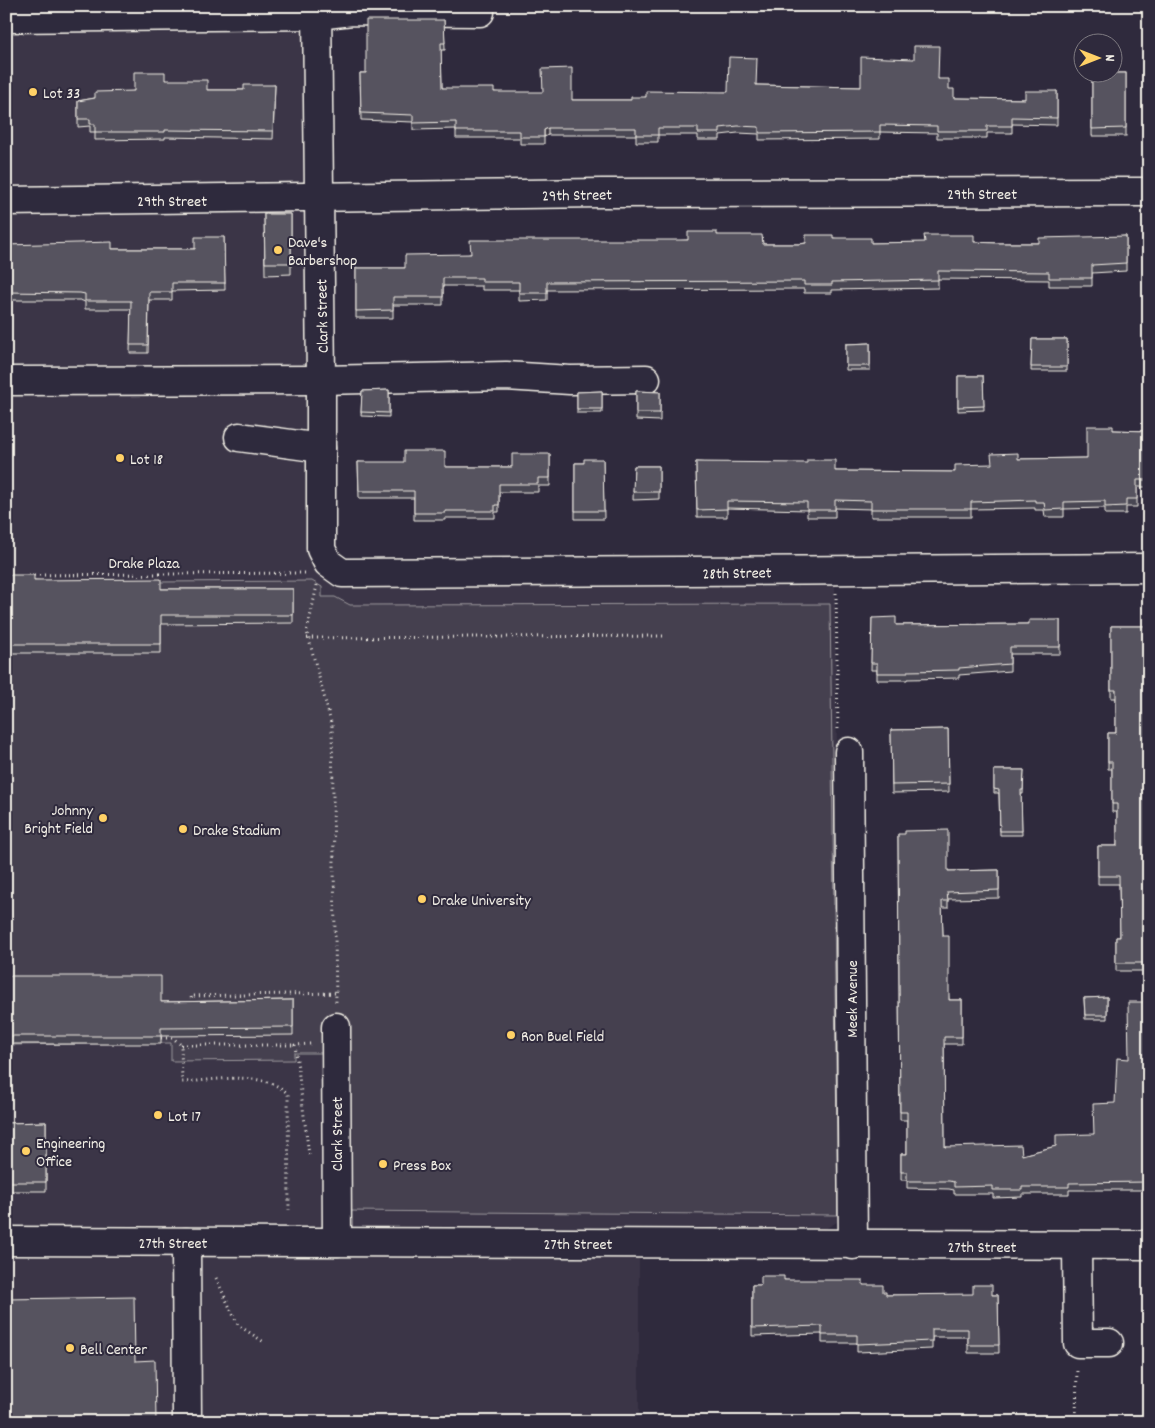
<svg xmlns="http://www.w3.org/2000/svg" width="1155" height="1428" viewBox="0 0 1155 1428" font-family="Dekko,sans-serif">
	<rect width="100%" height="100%" fill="#2f2a3d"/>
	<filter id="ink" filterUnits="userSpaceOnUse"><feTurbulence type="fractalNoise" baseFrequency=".02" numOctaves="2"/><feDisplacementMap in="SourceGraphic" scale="10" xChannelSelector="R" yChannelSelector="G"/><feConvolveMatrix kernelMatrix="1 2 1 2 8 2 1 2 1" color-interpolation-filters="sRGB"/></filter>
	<g filter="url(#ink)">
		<g fill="#3b3647">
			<polygon points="6,6 317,6 321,577 337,585 345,587 835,583 842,1211 837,1222 825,1229 639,1228 639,1422 6,1422"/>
			<polygon points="1142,6 1149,6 1149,386 1148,386"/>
		</g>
		<polygon fill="#454050" stroke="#9c989c" points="312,581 322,587 322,597 335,597 350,605 830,604 838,1215 347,1211 344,1053 294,1053 294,1060 171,1061 171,1043 6,1045 6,583"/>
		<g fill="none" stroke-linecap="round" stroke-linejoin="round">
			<g stroke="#f4f1e8" stroke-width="31">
				<g id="minor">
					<path d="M317,6L321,380V549L328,563L342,573C611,573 880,569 1149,568"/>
					<polyline points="6,18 317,15 352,11 480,12"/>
					<polyline points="6,201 602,193 1148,192"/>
					<polyline points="6,381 321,380 506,376 570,380 646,379"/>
					<polyline points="239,437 321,448"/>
					<polyline points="849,752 853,1245"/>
					<polyline points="336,1027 337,1242"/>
					<polyline points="6,1241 1149,1245"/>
					<polyline points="186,1242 187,1422"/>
					<polyline points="1077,1246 1078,1343 1109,1343"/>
				</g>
			</g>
			<g stroke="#f4f1e8" stroke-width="3" stroke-dasharray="1 4" stroke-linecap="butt">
				<polyline points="29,575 306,573"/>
				<polyline points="317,585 307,632 332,726 336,1002"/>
				<polyline points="836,593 838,730"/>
				<polyline points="307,638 665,636"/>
				<polyline points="192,1003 191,996 336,993"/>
				<path d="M161,1038H173L181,1045L182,1082C214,1081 263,1069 288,1094L289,1210"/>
				<polyline points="181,1045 295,1045"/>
				<polyline points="309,1155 295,1045 311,1044"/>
				<polyline points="216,1278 238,1325 264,1342"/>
				<polyline points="1076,1422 1077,1367"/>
			</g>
			<use href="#minor" stroke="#2f2a3d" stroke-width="28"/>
		</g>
		<g fill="#4a4752" stroke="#f4f1e8">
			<polygon points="444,20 445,50 441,50 442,88 494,92 572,100 631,100 646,97 728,92 756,85 861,87 939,79 949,89 954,98 1025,99 1057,91 1057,125 1012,124 1012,133 987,133 987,138 937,138 937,133 880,132 880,139 759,140 759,134 738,133 720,135 720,140 698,140 698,135 658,135 658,142 636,142 636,135 548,135 544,137 544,144 520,144 520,138 456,138 456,129 413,130 413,122 361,120 360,73 366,73"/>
			<rect x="1092" y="73" width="34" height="63"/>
			<polygon points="165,80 207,90 244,90 275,85 273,139 165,137 165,139 95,140 95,132 90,132 90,126 78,127 78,101 134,91"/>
			<polygon points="264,214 291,214 291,274 265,275"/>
			<polygon points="717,235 763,244 800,244 833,238 871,243 974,242 997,243 1039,243 1126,236 1126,271 1092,273 1092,286 1049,286 1049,280 938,279 938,288 832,290 832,293 804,293 804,289 547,290 547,300 519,301 519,290 482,290 482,286 443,286 443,305 393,305 393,318 356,318 356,268 405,268 470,254 688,240"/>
			<polygon points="224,237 225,290 172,291 172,300 149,300 148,353 130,353 131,309 85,309 85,302 80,300 6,300 6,245 112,249 195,249"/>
			<polygon points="1032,339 1067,339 1067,371 1031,371"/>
			<polygon points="870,343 870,370 846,370 846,344"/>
			<polygon points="958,376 983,376 984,410 958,411"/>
			<polygon points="389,390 389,417 361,416 362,391"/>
			<polygon points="602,391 602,413 577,413 577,392"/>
			<polygon points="636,391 660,392 660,421 636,420"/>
			<polygon points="1113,430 1149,431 1149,487 1137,487 1137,507 1126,507 1126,514 1105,514 1105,508 1064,509 1064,517 1045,517 1044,510 1035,510 1035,508 971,509 971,517 871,517 871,509 835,508 835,517 807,517 807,510 727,508 727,517 697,517 696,462 835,471 955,472 1018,459 1087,458"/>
			<polygon points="550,454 550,486 538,486 538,492 499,492 499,512 495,512 495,518 445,518 445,520 414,520 414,498 359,498 358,462 445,467 512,467"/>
			<polygon points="603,459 604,519 575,519 575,463 584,463"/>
			<polygon points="634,466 659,466 659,499 633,500"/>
			<polygon points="6,575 34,580 161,589 293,589 293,623 161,624 161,653 6,653"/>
			<polygon points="872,618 896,625 1029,624 1060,620 1060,654 1010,654 1010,671 959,675 959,678 907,679 907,680 877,680 877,670 871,670"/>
			<polygon points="1111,626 1149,626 1149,971 1116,971 1116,937 1120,937 1119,884 1098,884 1098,846 1117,846 1117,812 1112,812 1112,769 1108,769 1108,733 1116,733 1116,698 1111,698"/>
			<polygon points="948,729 949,792 892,793 891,730"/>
			<polygon points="994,770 1024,770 1023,794 1021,794 1022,835 1000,835 999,793 994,793"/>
			<polygon points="898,834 948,871 999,870 999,898 948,899 948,908 942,908 943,936 949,1000 962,1000 962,1044 944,1044 945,1147 1022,1155 1056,1146 1094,1134 1149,1126 1149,1190 1069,1190 1069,1194 1022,1194 1022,1197 993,1198 993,1194 954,1194 954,1190 949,1189 907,1188 907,1180 901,1180 901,1154 907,1154 907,1120 900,1120"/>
			<polygon points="6,976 161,1002 293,1000 293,1035 161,1036 161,1044 7,1044 6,1069"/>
			<polygon points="1107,997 1107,1019 1085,1019 1084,998"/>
			<polygon points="46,1122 46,1191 6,1191 6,1123"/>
			<polygon points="784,1280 863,1285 883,1292 886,1295 998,1295 999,1353 968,1353 968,1337 932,1337 932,1349 857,1352 857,1343 822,1343 822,1334 752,1336 752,1285 761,1285"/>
		</g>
		<polygon fill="#3c3942" stroke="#f4f1e8" points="548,128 548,135 544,137 544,130"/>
		<g fill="#56525f" stroke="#f4f1e8">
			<polygon points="366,20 444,20 445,43 441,43 442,88 494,88 494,92 543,92 542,69 572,68 572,100 631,100 631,97 646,97 646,91 728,92 729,57 757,58 756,85 861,87 861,57 914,59 914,46 939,46 938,79 949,79 949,89 954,89 954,98 1025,99 1025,91 1057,91 1057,118 1012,117 1012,126 987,126 987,131 937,131 937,126 880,125 880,132 759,133 759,127 738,126 720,128 720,133 698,133 698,128 658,128 658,135 636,135 636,128 548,128 544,130 544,137 520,137 520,131 456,131 456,122 413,123 413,115 361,113 360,73 366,73"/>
			<polygon points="134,72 165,72 165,80 207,80 207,90 244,90 244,85 275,85 273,131 165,130 165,132 95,132 95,124 90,124 90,119 78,119 78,101 95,98 95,92 134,91"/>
			<polygon points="1092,73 1126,73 1126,128 1092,129"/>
			<polygon points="264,214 291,214 291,263 265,263"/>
			<polygon points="688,232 717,232 717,235 762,235 763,244 800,244 806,243 806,235 833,235 833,238 871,238 871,243 925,242 924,235 974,235 974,242 997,243 1039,243 1039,238 1126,236 1126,263 1092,265 1092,278 1049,278 1049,272 938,271 938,280 832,282 832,285 804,285 804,281 547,282 547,293 519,293 519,282 482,282 482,278 443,278 443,297 393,297 393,310 356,311 356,268 405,268 405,255 471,254 470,240 688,240"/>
			<polygon points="195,237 224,237 225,283 172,283 172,292 149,292 148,345 130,345 131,301 85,301 85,294 80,293 6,292 6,245 112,242 112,249 195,249"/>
			<polygon points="1032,339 1067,339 1067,367 1031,367"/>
			<polygon points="870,343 870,366 846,366 846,344"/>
			<polygon points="958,376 983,376 984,406 958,407"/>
			<polygon points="389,390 389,413 361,412 362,391"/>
			<polygon points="602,391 602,409 577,409 577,392"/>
			<polygon points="636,391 660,392 660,413 636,413"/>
			<polygon points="1087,426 1113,426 1113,430 1149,431 1149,480 1137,480 1137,499 1126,499 1126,506 1105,507 1105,501 1064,502 1064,509 1045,510 1044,502 1035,502 1035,500 971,502 971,509 871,509 871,501 835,500 835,510 807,510 807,502 727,501 727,509 697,510 696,462 807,463 807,460 835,460 835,471 955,472 955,465 992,464 991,454 1018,453 1018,459 1087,458"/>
			<polygon points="404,451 445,451 445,467 512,467 512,454 550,454 550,478 538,478 538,484 499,484 499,505 495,505 495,511 445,511 445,513 414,513 414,491 359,491 358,462 404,462"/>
			<polygon points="584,459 603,459 604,511 575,511 575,463 584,463"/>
			<polygon points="634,466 659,466 659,492 633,492"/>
			<polygon points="6,575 34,575 34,580 161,579 161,589 293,589 293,615 161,615 161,644 6,644"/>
			<polygon points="896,617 896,625 1029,624 1029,620 1060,620 1060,647 1010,647 1010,664 959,668 959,670 907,671 907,673 877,673 877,663 871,663 872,618"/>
			<polygon points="1111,626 1149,626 1149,963 1116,963 1116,937 1120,937 1119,876 1098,876 1098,846 1117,846 1117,804 1112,804 1112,762 1108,762 1108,733 1116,733 1116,690 1111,690"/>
			<polygon points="948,729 949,784 892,785 891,730"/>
			<polygon points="994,770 1024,770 1023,790 1021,790 1022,831 1000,831 999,790 994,789"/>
			<polygon points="948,830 948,871 999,870 999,890 947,892 948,901 942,901 943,936 949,936 949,1000 962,1000 962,1037 944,1037 945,1147 1021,1145 1022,1155 1056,1146 1056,1135 1094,1134 1093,1104 1115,1103 1117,1058 1129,1059 1128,1002 1149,1002 1149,1182 1069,1183 1069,1187 1022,1187 1022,1190 993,1190 993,1186 954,1187 954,1182 949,1181 907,1181 907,1172 901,1172 901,1154 907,1154 907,1112 900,1112 898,834 905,834 905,831"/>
			<polygon points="6,976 161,976 161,1002 293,1000 293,1027 161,1028 161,1036 7,1036 6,1060"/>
			<polygon points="1107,997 1107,1015 1085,1015 1084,998"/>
			<polygon points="46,1122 46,1182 6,1182 6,1123"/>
			<polygon points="761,1276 784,1276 784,1280 863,1280 863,1285 883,1285 883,1292 886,1292 886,1295 973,1294 973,1285 992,1285 992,1295 998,1295 999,1345 968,1345 968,1329 932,1329 932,1341 857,1344 857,1335 822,1335 822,1326 752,1328 752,1285 761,1285"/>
			<polygon points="134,1297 135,1361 155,1360 156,1422 6,1422 6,1299"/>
		</g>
	</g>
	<g fill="#ffd166" stroke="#2f2a3d" stroke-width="2">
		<circle cx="33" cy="92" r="5"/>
		<circle cx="278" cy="250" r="5"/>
		<circle cx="120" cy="458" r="5"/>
		<circle cx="103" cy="818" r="5"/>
		<circle cx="183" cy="829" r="5"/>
		<circle cx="422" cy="899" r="5"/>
		<circle cx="511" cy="1035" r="5"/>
		<circle cx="158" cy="1115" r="5"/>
		<circle cx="26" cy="1151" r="5"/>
		<circle cx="383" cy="1164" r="5"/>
		<circle cx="70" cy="1348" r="5"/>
	</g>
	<g text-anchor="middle" stroke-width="4" stroke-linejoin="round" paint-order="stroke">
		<g font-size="16" fill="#f4f1e8" stroke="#2f2a3d" text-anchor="start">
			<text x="43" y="98">Lot 33</text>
			<text x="288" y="247">Dave's<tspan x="288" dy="18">Barbershop</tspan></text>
			<text x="130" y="464">Lot 18</text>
			<text x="93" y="815" text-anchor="end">Johnny<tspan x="93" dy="18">Bright Field</tspan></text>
			<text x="193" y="835">Drake Stadium</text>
			<text x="432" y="905">Drake University</text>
			<text x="521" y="1041">Ron Buel Field</text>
			<text x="168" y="1121">Lot 17</text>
			<text x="36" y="1148">Engineering<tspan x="36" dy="18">Office</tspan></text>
			<text x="393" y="1170">Press Box</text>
			<text x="80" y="1354">Bell Center</text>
		</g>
		<g font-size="16" fill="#f4f1e8" stroke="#2f2a3d">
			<text x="982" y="199">29th Street</text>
			<text transform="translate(577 194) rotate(-1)" y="6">29th Street</text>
			<text x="172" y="206">29th Street</text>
			<text transform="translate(321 316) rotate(-91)" y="6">Clark Street</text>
			<text x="144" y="568">Drake Plaza</text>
			<text transform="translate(737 572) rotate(-1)" y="6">28th Street</text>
			<text transform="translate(851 999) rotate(-90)" y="6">Meek Avenue</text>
			<text transform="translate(336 1134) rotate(-90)" y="6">Clark Street</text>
			<text x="173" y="1248">27th Street</text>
			<text x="578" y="1249">27th Street</text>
			<text x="982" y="1252">27th Street</text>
		</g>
	</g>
	<rect width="1155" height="1428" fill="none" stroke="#2f2a3d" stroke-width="25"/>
	<rect x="12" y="12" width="1130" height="1403" fill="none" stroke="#f4f1e8" stroke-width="2" filter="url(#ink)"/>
	<g transform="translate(1098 58) rotate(90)"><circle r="24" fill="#2f2a3d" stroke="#7e7a81"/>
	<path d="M0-4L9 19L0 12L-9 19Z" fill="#ffd166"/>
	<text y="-8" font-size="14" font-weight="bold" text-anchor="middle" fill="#f4f1e8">N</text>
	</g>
</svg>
